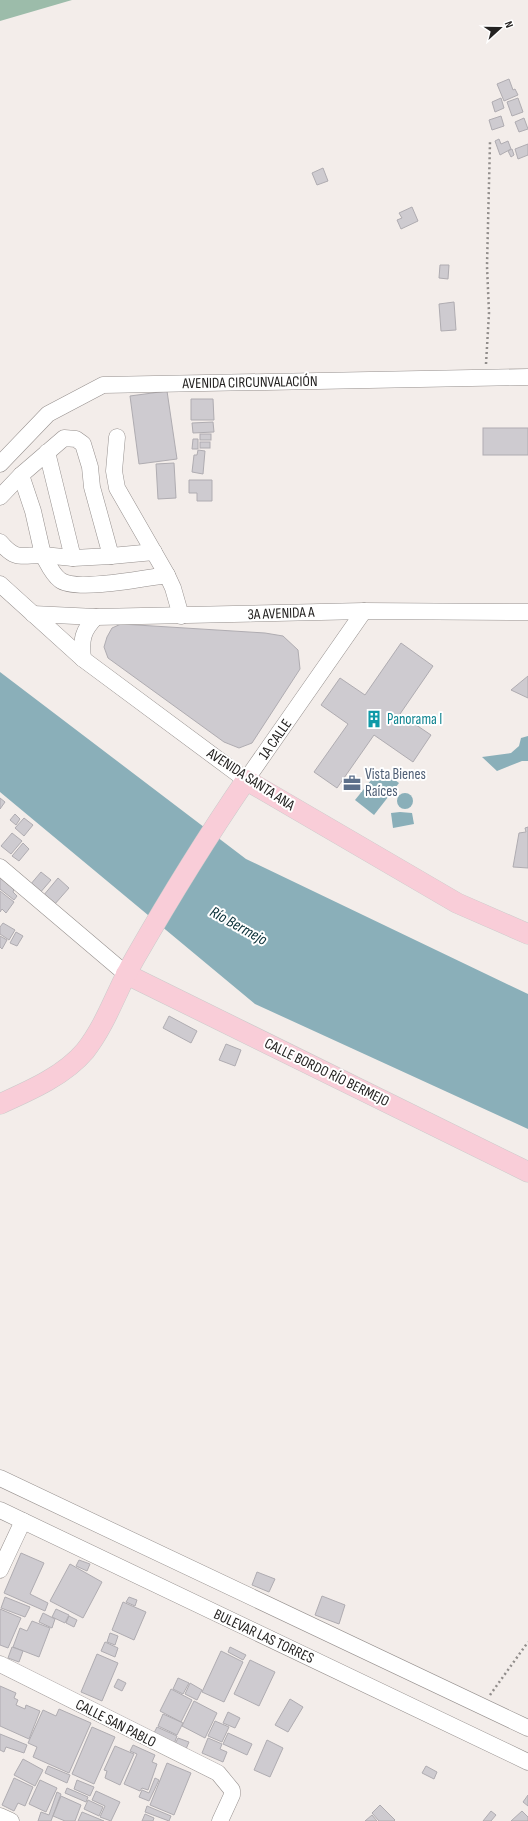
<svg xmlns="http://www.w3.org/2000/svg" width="528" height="1821" viewBox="0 0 528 1821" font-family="'Sofia Sans Condensed',sans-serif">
	<rect width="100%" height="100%" fill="#f3edea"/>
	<polygon fill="#9cbcaa" points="0,0 72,0 0,21"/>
	<g fill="#8aafb9">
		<polygon points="0,672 246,859 528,994 528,1129 255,1004 0,792"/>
		<polygon points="528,736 528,761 522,761 497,771 482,757 511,753 519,746 521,738"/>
		<polygon points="380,769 399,783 374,815 355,800"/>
		<circle cx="405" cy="801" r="8"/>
		<polygon points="400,812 412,813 414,824 393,828 391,813"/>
	</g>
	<g fill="#cecbd0" stroke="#afacb1">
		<polygon points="509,79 513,90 515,89 518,95 504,101 497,84"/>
		<polygon points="501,98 504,108 495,112 492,102"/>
		<polygon points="518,98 523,112 512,116 507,102"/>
		<polygon points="501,116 504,126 492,130 489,120"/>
		<polygon points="524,118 528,129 519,132 515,122"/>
		<polygon points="499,139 501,144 508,141 511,149 500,155 495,141"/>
		<polygon points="528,144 528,155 518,159 515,149"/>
		<polygon points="512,149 514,155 511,157 508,151"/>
		<polygon points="323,168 328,181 317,185 312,173"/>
		<polygon points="412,207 418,221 401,229 397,220 402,218 399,213"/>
		<polygon points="440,265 449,265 448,279 439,278"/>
		<polygon points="454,302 456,330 441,331 439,304"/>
		<polygon points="167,391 177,459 139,464 130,396"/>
		<polygon points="191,399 213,399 214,420 191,420"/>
		<polygon points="213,422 214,432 193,433 192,423"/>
		<rect x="483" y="428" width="45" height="27"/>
		<rect x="200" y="434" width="11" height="6"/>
		<polygon points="193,439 198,439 198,449 192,449"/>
		<rect x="200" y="442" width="10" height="6"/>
		<polygon points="198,450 205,451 203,474 192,472 194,455 197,455"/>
		<polygon points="174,463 176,498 158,499 156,464"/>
		<polygon points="189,480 212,480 212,501 197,501 197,493 189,493"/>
		<polygon points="121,624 265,633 283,636 298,650 300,669 252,743 239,748 224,742 108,658 104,647 107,637 112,628"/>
		<polygon points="401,643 433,666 400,714 431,735 413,762 374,735 337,788 314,772 348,724 321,705 340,678 365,695"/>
		<polygon points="528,676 528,698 511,690"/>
		<polygon points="0,798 5,802 0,809"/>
		<polygon points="15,814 20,819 16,825 10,820"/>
		<polygon points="24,818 33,825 24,836 15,828"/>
		<polygon points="528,827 528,868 513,867 519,833 526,832 525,828"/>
		<polygon points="12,833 22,841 11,854 1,846"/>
		<polygon points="23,843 29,849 19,861 12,856"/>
		<polygon points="41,872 51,880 39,894 30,885"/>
		<polygon points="0,878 14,889 13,892 17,896 14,900 0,889"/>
		<polygon points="58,878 69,888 54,905 43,896"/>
		<polygon points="0,891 14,902 6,913 2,909 0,912"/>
		<polygon points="3,923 15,930 9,940 0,934 0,927"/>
		<polygon points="16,932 23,936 17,946 10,943"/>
		<polygon points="0,936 7,940 2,949 0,947"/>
		<polygon points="169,1016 197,1031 191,1043 163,1028"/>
		<polygon points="226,1044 241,1050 235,1066 219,1060"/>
		<polygon points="21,1553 44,1563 30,1594 48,1603 45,1611 4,1593"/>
		<polygon points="79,1560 90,1564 87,1571 76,1566"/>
		<polygon points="70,1564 102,1582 83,1618 50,1601"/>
		<polygon points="257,1572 275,1579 269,1592 252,1585"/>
		<polygon points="322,1596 345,1605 339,1624 315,1615"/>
		<polygon points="5,1597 30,1607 25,1617 1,1608"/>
		<polygon points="129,1597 137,1600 135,1606 126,1602"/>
		<polygon points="123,1602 146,1612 134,1640 112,1630"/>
		<polygon points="0,1609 21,1618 8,1648 0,1645"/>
		<polygon points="56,1609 69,1615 65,1623 52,1617"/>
		<polygon points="43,1613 55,1619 52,1628 39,1622"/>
		<polygon points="69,1616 77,1620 74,1627 66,1623"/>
		<polygon points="32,1621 50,1628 39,1657 13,1647 20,1628 27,1631"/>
		<polygon points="110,1633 118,1636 115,1645 107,1642"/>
		<polygon points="105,1642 118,1648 115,1657 101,1651"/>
		<polygon points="12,1647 23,1651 19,1662 8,1658"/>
		<polygon points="230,1647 246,1655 243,1660 228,1652"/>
		<polygon points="221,1651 243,1662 224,1702 202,1692"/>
		<polygon points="97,1654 118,1663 102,1701 81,1692"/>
		<polygon points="250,1660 275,1672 259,1706 234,1694"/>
		<polygon points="178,1678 189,1683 183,1694 173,1689"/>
		<polygon points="118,1679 126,1683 122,1691 114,1687"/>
		<polygon points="190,1683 202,1690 197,1700 185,1694"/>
		<polygon points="0,1686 16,1693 14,1698 18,1700 16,1705 25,1709 26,1705 40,1711 29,1739 0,1726"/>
		<polygon points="171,1689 192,1700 181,1722 160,1711"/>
		<polygon points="290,1699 303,1707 288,1732 275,1725"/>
		<polygon points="194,1701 217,1713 205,1738 182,1726"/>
		<polygon points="59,1709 91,1723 69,1773 33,1757 37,1747 28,1743 43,1710 56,1716"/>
		<polygon points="228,1712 240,1718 235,1728 223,1723"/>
		<polygon points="163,1714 183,1723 177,1735 158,1726"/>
		<polygon points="215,1721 229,1727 222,1742 208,1736"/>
		<polygon points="92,1727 115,1737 94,1784 72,1774"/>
		<polygon points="157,1727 177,1736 174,1744 153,1735"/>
		<polygon points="228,1733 252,1744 247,1755 223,1744"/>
		<polygon points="0,1734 27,1745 24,1753 6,1747 4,1752 0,1750"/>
		<polygon points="178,1738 189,1742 186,1749 175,1744"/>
		<polygon points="208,1738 222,1744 220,1749 227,1752 223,1762 202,1753"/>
		<polygon points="267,1740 283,1748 270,1777 254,1770"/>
		<polygon points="133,1745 155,1755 152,1762 157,1764 148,1790 142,1788 140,1791 124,1784 137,1754 130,1751"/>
		<polygon points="115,1746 134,1754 120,1785 105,1778 107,1771 104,1770"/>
		<polygon points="23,1759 43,1770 35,1786 14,1775"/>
		<polygon points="167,1763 191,1773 174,1815 150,1805"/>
		<polygon points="48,1766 70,1775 67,1783 45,1773"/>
		<polygon points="426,1766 437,1772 434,1779 422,1773"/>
		<polygon points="14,1778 33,1787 25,1806 18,1803 14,1811 2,1805"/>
		<polygon points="155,1778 159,1780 149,1801 139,1797 142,1790 149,1793"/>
		<polygon points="40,1780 57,1788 46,1812 29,1804"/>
		<polygon points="77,1780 94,1787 90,1796 74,1789"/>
		<polygon points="67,1788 88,1797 86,1802 65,1793"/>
		<polygon points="96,1791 120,1802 111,1821 100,1817 105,1806 92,1800"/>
		<polygon points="57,1792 61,1794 51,1821 38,1821 41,1812 49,1815"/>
		<polygon points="528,1795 528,1806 523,1802"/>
		<polygon points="61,1796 81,1805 75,1821 65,1821 53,1816"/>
		<polygon points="88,1800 103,1807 99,1816 84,1809"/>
		<polygon points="380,1805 395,1820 394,1821 379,1821 372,1813"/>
		<polygon points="147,1806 171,1816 169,1821 145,1812"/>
		<polygon points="491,1811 496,1815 491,1821 483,1821"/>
		<polygon points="522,1811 528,1817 528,1821 511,1821"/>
		<polygon points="82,1812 104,1821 78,1821"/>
		<polygon points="145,1814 154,1818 153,1821 142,1821"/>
		<polygon points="372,1815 377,1821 365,1821"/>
	</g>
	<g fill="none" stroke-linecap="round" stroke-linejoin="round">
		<g stroke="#96908e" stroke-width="17">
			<g id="minor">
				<polyline points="117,437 114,471 117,488 167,575"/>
				<polyline points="0,464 48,414 103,385 528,377"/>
				<polyline points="0,497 21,475 64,438 76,439 83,444 90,467 92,487 111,556 73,558 47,452"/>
				<path d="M0,542C16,561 21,555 43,555L33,511L21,475"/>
				<path d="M43,555C48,564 52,574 60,580C75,592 146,578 167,575L173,588L181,616"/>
				<polyline points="43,555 73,558"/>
				<polyline points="111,556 154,552"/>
				<polyline points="0,584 83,659 246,780 364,611"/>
				<polyline points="33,614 96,617 364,611 528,612"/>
				<path d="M83,659C81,640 82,631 96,617"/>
				<polyline points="0,867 126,974"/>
				<polyline points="0,1478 528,1728"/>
				<polyline points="0,1510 528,1762"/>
				<polyline points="0,1570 23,1521"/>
				<polyline points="0,1664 218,1773 232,1790 232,1795 220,1821"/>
				<polyline points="0,1816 11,1821"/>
			</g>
		</g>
		<g stroke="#cacaca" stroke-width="21">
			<g id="major">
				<polyline points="126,974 528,1172"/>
				<path d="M0,1104C29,1091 64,1076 85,1051C107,1023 117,989 135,958C170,897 207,837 246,780L457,903L528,934"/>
			</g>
		</g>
		<g stroke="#918d8b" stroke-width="2.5" stroke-dasharray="2 3" stroke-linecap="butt">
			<polyline points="486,364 489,313 487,266 490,142"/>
			<polyline points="490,1695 528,1642"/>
		</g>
		<use href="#minor" stroke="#fff" stroke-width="16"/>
		<use href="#major" stroke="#f9cdd8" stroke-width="20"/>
	</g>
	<defs>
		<g id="building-bare" transform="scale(1.38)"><path d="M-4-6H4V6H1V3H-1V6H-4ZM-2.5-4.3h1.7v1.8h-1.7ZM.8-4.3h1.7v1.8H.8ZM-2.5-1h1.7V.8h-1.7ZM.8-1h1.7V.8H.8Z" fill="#0f9aa8" stroke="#fff" stroke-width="2.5" paint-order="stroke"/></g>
		<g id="office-bare" transform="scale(1.38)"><path d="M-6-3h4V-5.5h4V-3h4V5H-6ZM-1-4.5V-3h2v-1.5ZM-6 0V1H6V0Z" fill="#5c6f8a" stroke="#fff" stroke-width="2.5" paint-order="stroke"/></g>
	</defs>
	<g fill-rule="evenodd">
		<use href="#building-bare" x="374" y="719"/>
		<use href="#office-bare" x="352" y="783"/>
	</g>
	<g text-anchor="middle" stroke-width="4" stroke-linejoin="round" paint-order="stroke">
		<g font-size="15" fill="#242221" stroke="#fff">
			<text transform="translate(250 382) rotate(-1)" y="5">AVENIDA CIRCUNVALACIÓN</text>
			<text transform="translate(281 613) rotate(-2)" y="5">3A AVENIDA A</text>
			<text transform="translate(275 739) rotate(-55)" y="5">1A CALLE</text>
			<text transform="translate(251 779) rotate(33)" y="5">AVENIDA SANTA ANA</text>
			<text transform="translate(327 1072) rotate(26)" y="5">CALLE BORDO RÍO BERMEJO</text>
			<text transform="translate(264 1636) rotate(25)" y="5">BULEVAR LAS TORRES</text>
			<text transform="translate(116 1723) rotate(27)" y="5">CALLE SAN PABLO</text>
		</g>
		<g font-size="15" fill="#0d838f" stroke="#fff" text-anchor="start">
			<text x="387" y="724">Panorama I</text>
		</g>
		<g font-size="15" fill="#4e5e75" stroke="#fff" text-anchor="start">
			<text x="365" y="779">Vista Bienes<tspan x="365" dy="17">Raíces</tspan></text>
		</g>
		<g font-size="16" font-style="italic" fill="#0a3038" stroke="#fff">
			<text transform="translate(239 925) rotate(29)" y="6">Río Bermejo</text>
		</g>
	</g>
	<g transform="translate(500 28) rotate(69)" stroke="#ffffff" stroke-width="3" paint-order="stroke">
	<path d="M0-3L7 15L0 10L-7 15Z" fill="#242221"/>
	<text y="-6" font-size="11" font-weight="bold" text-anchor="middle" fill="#242221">N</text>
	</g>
</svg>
